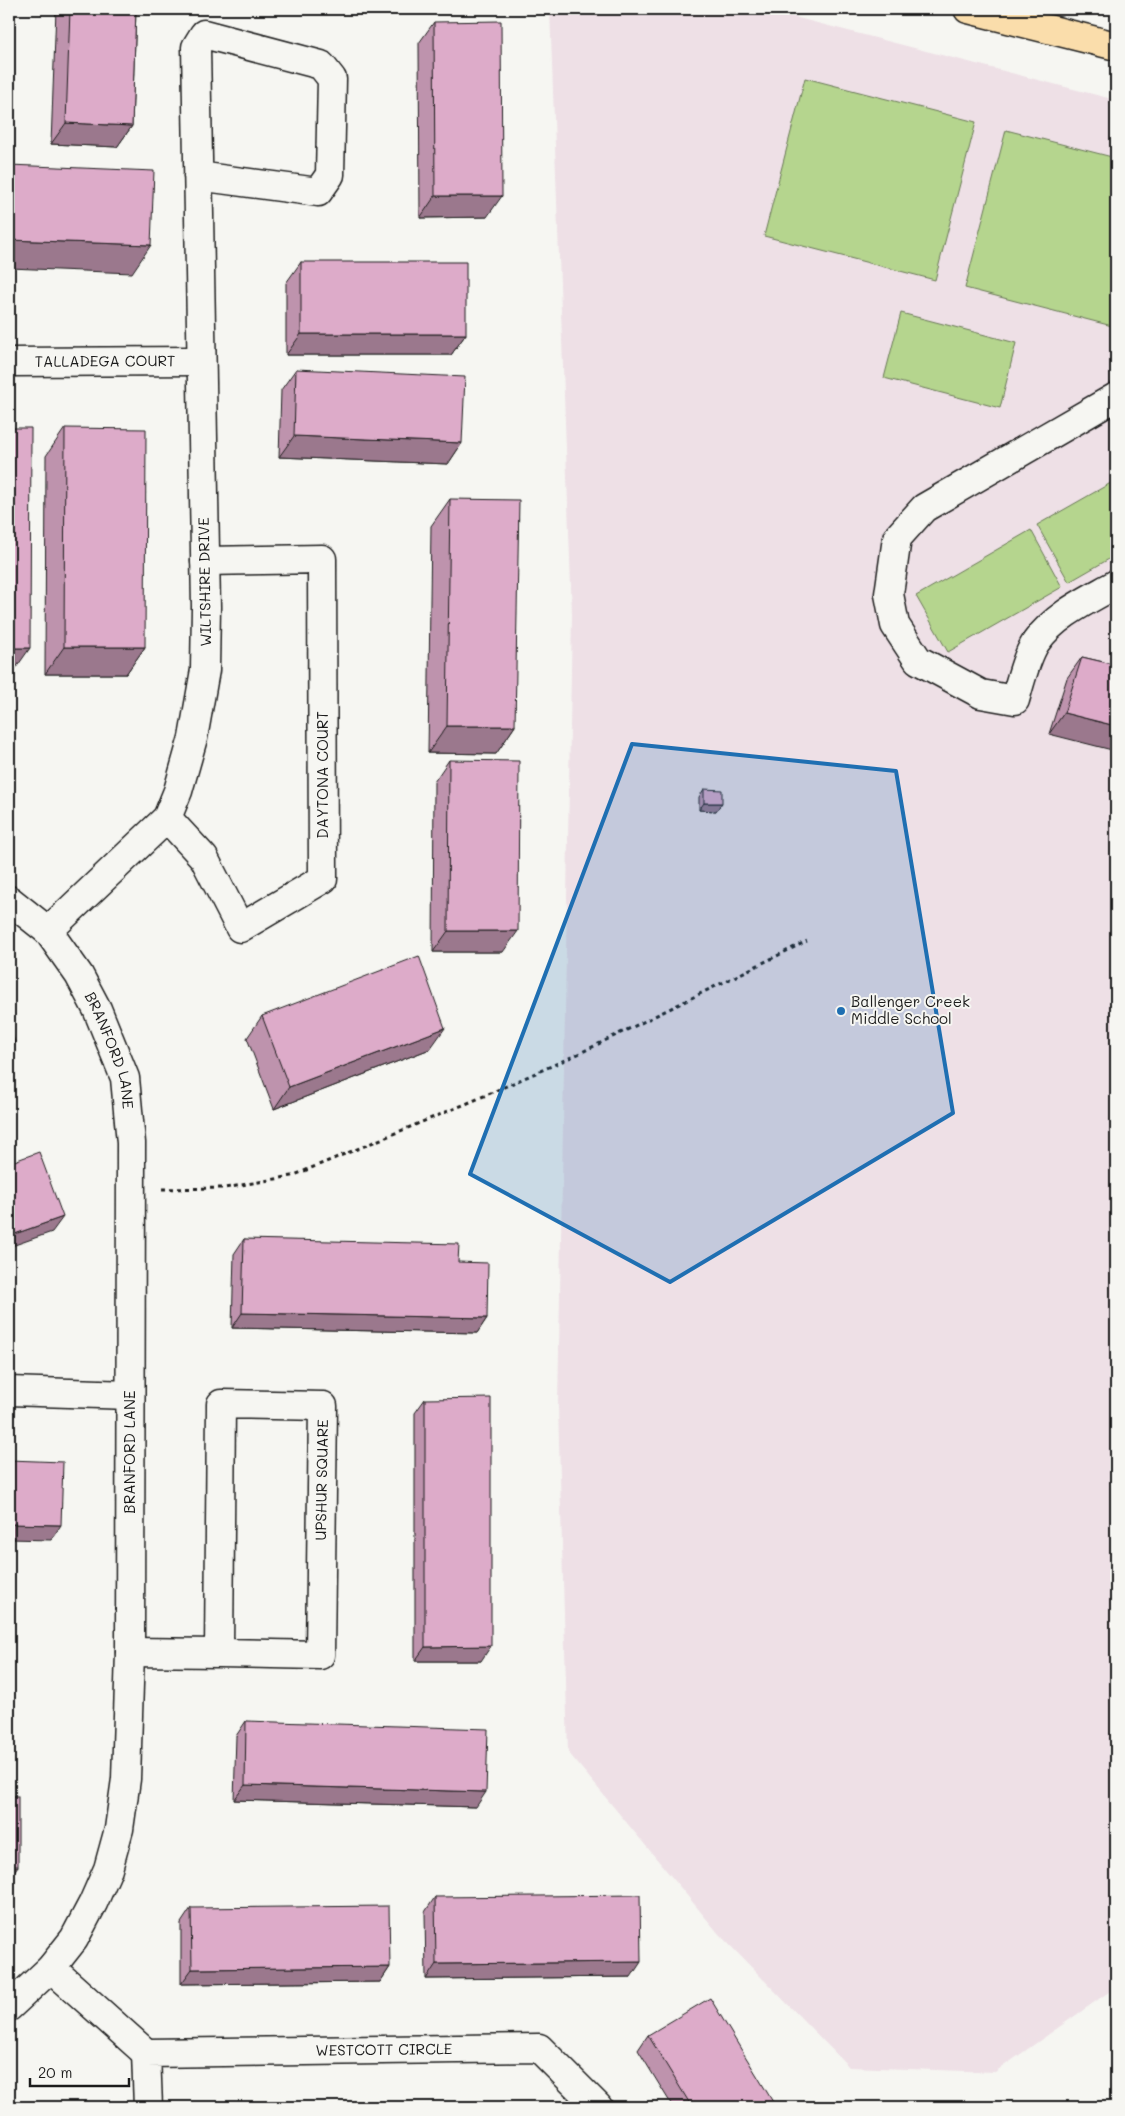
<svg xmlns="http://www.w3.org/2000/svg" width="1125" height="2116" viewBox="0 0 1125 2116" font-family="Mali,sans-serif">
	<rect width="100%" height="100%" fill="#f6f6f2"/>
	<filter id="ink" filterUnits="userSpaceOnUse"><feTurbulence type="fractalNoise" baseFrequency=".02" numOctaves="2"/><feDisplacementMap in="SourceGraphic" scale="10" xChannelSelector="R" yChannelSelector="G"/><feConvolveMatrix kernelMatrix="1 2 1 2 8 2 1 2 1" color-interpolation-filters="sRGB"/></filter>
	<g filter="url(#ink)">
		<polygon fill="#eee0e6" points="550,9 763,9 1116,100 1116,1987 995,2072 849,2067 719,1934 568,1752 558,1407 572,614"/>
		<g fill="#b5d58e" stroke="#687855">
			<polygon points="805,78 976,122 935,280 764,236"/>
			<polygon points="1006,130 1116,158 1116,327 965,288"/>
			<polygon points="901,313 1016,343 1000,408 884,378"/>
			<polygon points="1116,480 1116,555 1069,582 1037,525"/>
			<polygon points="1031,530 1062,587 948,652 916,596"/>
		</g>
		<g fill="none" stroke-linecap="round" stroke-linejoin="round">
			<g stroke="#1c1c1c" stroke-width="31">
				<g id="minor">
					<path id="s1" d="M9,362L201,361"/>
					<path d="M1116,397L924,508L897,538L889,594L895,625L918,660L981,694L1015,700C1020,683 1026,657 1036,642C1055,615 1088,600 1116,584"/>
					<polyline points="167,818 204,858 240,928 323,879 322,559 205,561"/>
					<path id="s2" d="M9,900L48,931L79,975L97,1009L125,1078L131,1143L130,1652L126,1779L119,1829L108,1869L93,1903L74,1939L51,1968L9,2007"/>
					<polyline points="48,931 167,818 178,791 193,738 205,670 206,607 196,47 204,34 321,65 332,79 330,175 318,192 198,176"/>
					<polyline points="9,1391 130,1395"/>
					<polyline points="130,1652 219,1653 221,1404 323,1406 320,1655 219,1653"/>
					<polyline points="51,1968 146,2053"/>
					<path id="s3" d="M148,2107L146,2053L539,2048L598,2107"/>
				</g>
			</g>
			<g stroke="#1c1c1c" stroke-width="31">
				<polyline id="major" points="968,9 1116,46"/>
			</g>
			<polyline stroke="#1c1c1c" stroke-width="3" stroke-dasharray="4 4" stroke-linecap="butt" points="162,1189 225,1188 292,1176 475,1100 576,1055 807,941"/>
			<use href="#minor" stroke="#f6f6f2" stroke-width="28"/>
			<use href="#major" stroke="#faddab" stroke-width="28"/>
		</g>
		<g fill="#be93ad" stroke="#1c1c1c">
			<polygon points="56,9 136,9 132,126 117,147 51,144"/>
			<polygon points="434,22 487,217 420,218 419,43"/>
			<polygon points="301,262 466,334 451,355 286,355 286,283"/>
			<polygon points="296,369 462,443 448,464 279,457 281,390"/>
			<polygon points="65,428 145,647 126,674 45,674 46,456"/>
			<polygon points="450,499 515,726 496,754 428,753 431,526"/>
			<polygon points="1082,657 1116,665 1049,734 1067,678"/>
			<polygon points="449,760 503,952 433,952 434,782"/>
			<polygon points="704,789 716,811 699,810 699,797"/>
			<polygon points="262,1016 430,1049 274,1109 247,1038"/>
			<polygon points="244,1239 458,1262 487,1318 477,1333 232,1328 234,1254"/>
			<polygon points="425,1399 481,1661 415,1661 415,1413"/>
			<polygon points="246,1721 476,1807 234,1800 236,1736"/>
			<polygon points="435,1897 631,1977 426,1979 425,1912"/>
			<polygon points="191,1908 390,1967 380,1982 181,1984 181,1923"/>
			<polygon points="648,2035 776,2107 673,2107 638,2050"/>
		</g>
		<g fill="#9b788d" stroke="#1c1c1c">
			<polygon points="66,123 132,126 117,147 51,144"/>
			<polygon points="435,196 502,196 487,217 420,218"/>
			<polygon points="9,240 151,245 132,273 9,268"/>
			<polygon points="301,334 466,334 451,355 286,355"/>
			<polygon points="294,436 462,443 448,464 279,457"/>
			<polygon points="64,647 145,647 126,674 45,674"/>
			<polygon points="9,648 30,648 11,675 9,675"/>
			<polygon points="1064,713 1116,726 1116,751 1049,734"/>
			<polygon points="447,726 515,726 496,754 428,753"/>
			<polygon points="704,803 722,803 716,811 699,810"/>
			<polygon points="448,931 518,931 503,952 433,952"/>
			<polygon points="445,1028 430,1049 274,1109 289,1087"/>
			<polygon points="15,1042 9,1051 9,1044"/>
			<polygon points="63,1217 52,1232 9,1247 9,1236"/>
			<polygon points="242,1313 487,1318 477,1333 232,1328"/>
			<polygon points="9,1524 61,1525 51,1540 9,1539"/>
			<polygon points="491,1646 481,1661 415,1661 425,1647"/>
			<polygon points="245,1785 486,1792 476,1807 234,1800"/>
			<polygon points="9,1866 18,1866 9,1879"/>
			<polygon points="641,1962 631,1977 426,1979 436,1964"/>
			<polygon points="390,1967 380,1982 181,1984 192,1969"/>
		</g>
		<g fill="#ddabc9" stroke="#1c1c1c">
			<polygon points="70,9 136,9 132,126 66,123"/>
			<polygon points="501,21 502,196 435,196 434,22"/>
			<polygon points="9,165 154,171 151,245 9,240"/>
			<rect x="301" y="262" width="165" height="72"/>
			<polygon points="296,369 465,377 462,443 294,436"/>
			<polygon points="9,428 31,428 30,648 9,648"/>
			<polygon points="65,428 146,429 145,647 64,647"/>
			<polygon points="450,499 519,500 515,726 447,726"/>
			<polygon points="1082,657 1116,665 1116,726 1064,713"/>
			<polygon points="449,760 519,761 518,931 448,931"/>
			<polygon points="704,789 722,790 722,803 704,803"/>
			<polygon points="419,956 445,1028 289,1087 262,1016"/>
			<polygon points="9,1024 15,1042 9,1044"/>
			<polygon points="39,1152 63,1217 9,1236 9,1163"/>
			<polygon points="244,1239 459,1244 458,1262 488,1263 487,1318 242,1313"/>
			<polygon points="491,1398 491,1646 425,1647 425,1399"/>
			<polygon points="9,1460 63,1462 61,1525 9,1524"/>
			<polygon points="246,1721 488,1729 486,1792 245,1785"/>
			<rect x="9" y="1796" width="9" height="70"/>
			<polygon points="640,1895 641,1962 436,1964 435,1897"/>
			<polygon points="389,1906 390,1967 192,1969 191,1908"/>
			<polygon points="710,1998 776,2107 692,2107 648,2035"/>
		</g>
	</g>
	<path fill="#1f6fb2" fill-opacity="0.2" stroke="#1f6fb2" stroke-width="4" stroke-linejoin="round" d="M632,744L896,771L953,1113L670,1282L470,1174Z"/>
	<circle fill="#1f6fb2" stroke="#f6f6f2" stroke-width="2" cx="841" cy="1011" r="5"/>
	<g text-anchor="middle" stroke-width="4" stroke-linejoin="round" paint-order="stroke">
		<g font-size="15" fill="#1c1c1c" stroke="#f6f6f2">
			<text dy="5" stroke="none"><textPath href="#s1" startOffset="96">TALLADEGA COURT</textPath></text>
			<text transform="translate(205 582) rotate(-91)" y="5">WILTSHIRE DRIVE</text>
			<text transform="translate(323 775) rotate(-90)" y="5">DAYTONA COURT</text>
			<text dy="5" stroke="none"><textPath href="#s2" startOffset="186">BRANFORD LANE</textPath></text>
			<text transform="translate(130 1452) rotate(-90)" y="5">BRANFORD LANE</text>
			<text transform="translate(322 1480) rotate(-89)" y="5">UPSHUR SQUARE</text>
			<text dy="5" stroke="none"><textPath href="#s3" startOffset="292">WESTCOTT CIRCLE</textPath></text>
		</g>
		<g font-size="15" fill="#1c1c1c" stroke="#f6f6f2" text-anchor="start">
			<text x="851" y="1007">Ballenger Creek<tspan x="851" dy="17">Middle School</tspan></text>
		</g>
	</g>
	<rect width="1125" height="2116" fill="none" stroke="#f6f6f2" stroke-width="30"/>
	<rect x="15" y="15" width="1095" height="2086" fill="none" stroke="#1c1c1c" stroke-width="2" filter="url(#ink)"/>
	<path d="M30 2078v8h99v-8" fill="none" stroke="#1c1c1c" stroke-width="2.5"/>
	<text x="38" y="2078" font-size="15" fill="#1c1c1c" stroke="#f6f6f2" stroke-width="4" paint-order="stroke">20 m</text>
</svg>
